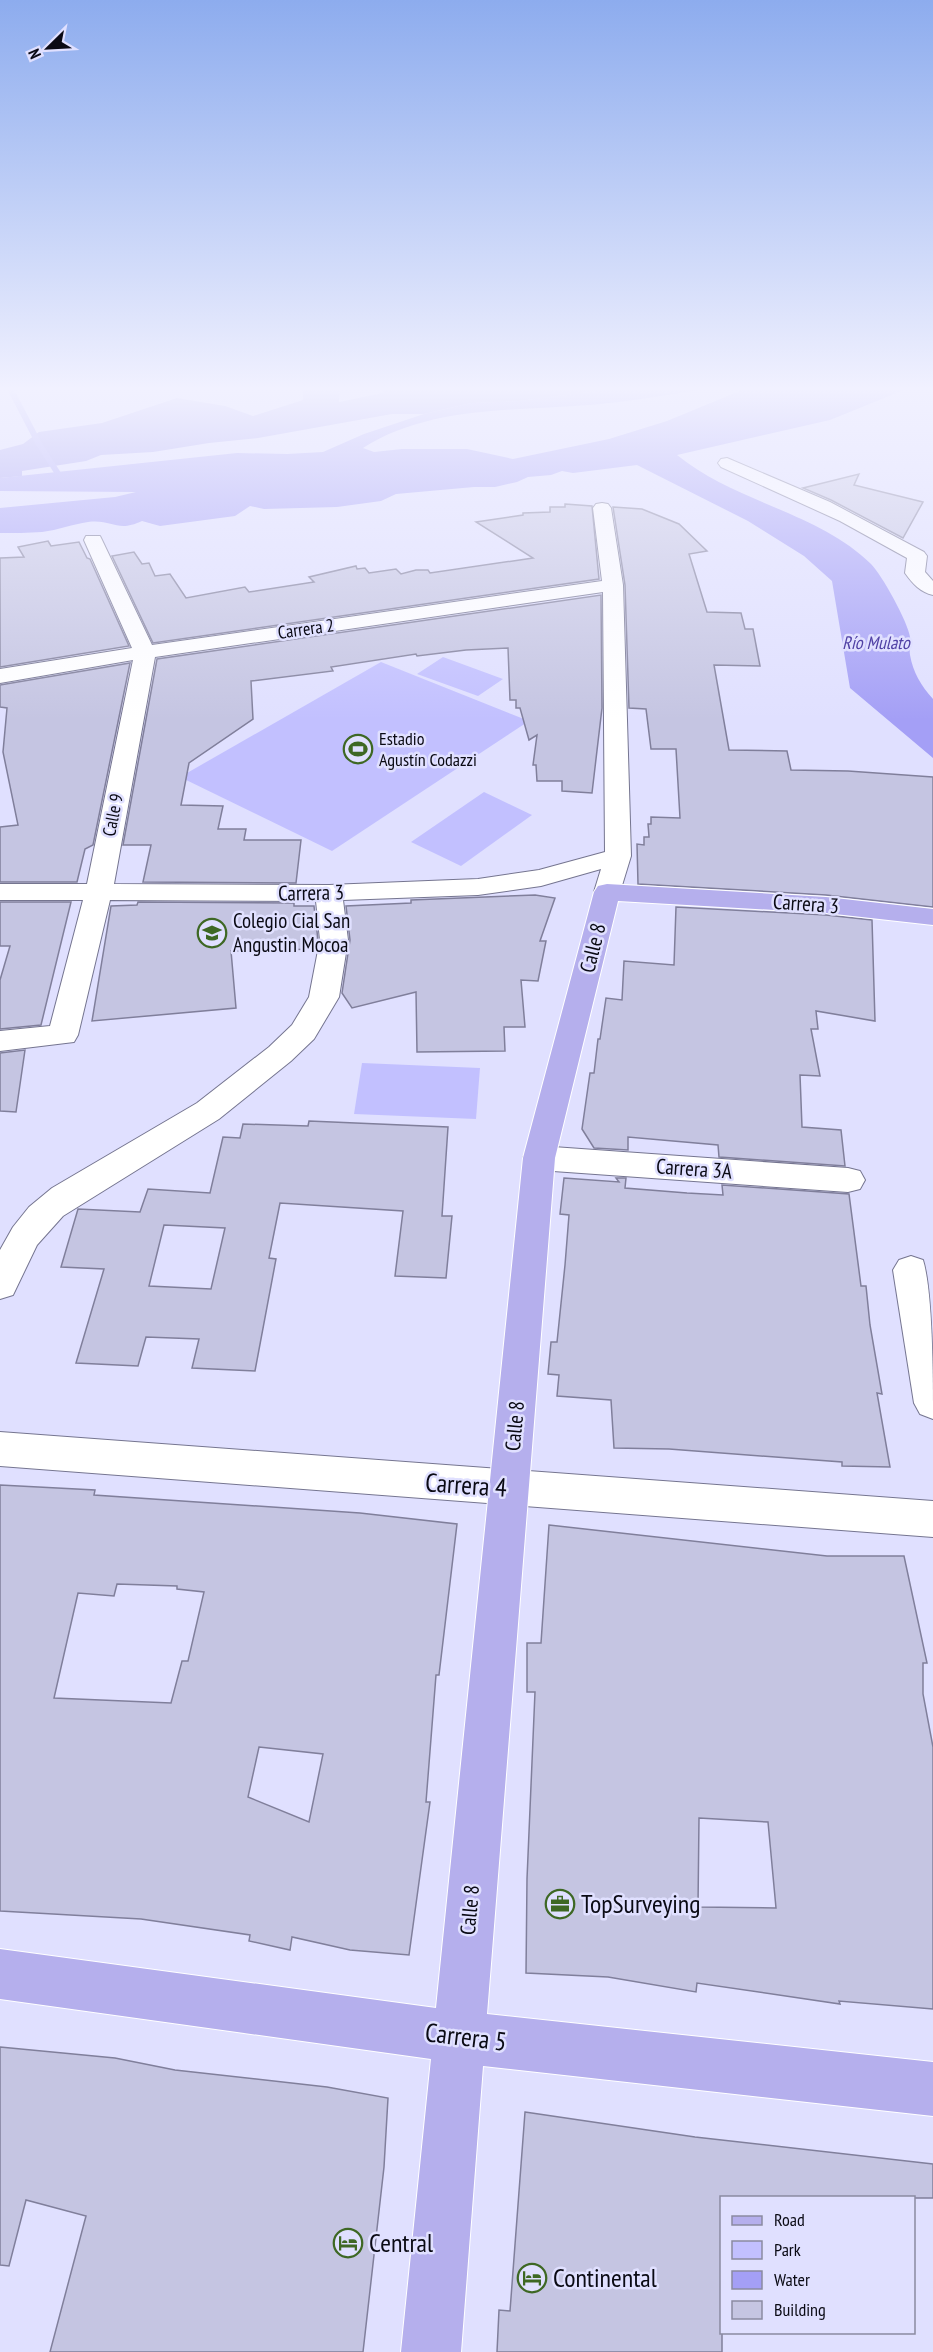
<svg xmlns="http://www.w3.org/2000/svg" width="933" height="2352" viewBox="0 0 933 2352" font-family="'PT Sans Narrow',sans-serif">
	<rect width="100%" height="100%" fill="#e0e0ff"/>
	<g fill="#c2c0ff">
		<polygon points="443,657 503,679 478,696 417,674"/>
		<polygon points="381,662 529,721 332,851 180,777"/>
		<polygon points="484,792 532,815 461,866 411,842"/>
		<polygon points="362,1063 480,1068 476,1119 354,1114"/>
	</g>
	<polygon fill="#9e99ef" points="303,390 340,390 339,402 383,393 384,390 604,390 519,401 471,403 424,414 392,414 258,438 209,443 153,452 101,455 86,461 22,471 22,476 0,478 0,450 23,444 39,432 102,423 177,398 225,406 253,416 303,400"/>
	<path fill="#a49ff6" d="M604,390H698C662,396 625,402 589,405C514,411 429,406 363,448L374,452L402,449H467L513,459L609,439L667,421L742,390H904L830,420L677,455C736,503 818,512 871,564C882,575 908,622 910,637C911,643 909,649 910,655C913,672 921,686 933,699V758L850,688L832,581L804,556L748,521L637,465L573,473L562,471L551,475L528,477L517,482L495,487H474L396,494L381,501L337,507L264,509L250,506L235,516L160,526L142,521C117,533 113,519 88,522C73,524 58,530 42,532C28,533 14,533 0,533V508L115,497L136,492L0,491V478L237,453L287,454L323,452L364,434L424,414L471,403L519,401Z"/>
	<g fill="none" stroke-linecap="round" stroke-linejoin="round">
		<polyline stroke="#a49ff6" stroke-width="6" points="11,390 39,444 64,483"/>
	</g>
	<g fill="#c5c5e2" stroke="#807f9b" stroke-width="1.5" fill-rule="evenodd">
		<polygon points="859,474 854,485 923,502 903,538 831,500 803,488"/>
		<polygon points="565,504 592,506 599,579 153,643 112,556 134,552 142,564 149,563 155,576 170,574 186,598 245,587 249,592 314,582 309,577 356,566 357,569 365,568 369,573 396,569 401,574 416,570 428,570 430,573 533,558 476,522 523,515 523,513 550,512 550,507 565,507"/>
		<polygon points="613,507 642,509 679,524 707,551 689,554 707,612 741,613 745,629 753,629 760,666 714,665 729,750 787,751 791,770 848,771 933,777 933,907 826,895 638,884 637,844 644,845 644,837 649,837 648,824 651,824 651,817 680,818 676,749 651,749 646,709 629,708 625,585"/>
		<polygon points="48,541 51,546 79,542 87,558 90,559 129,646 0,667 0,558 24,557 18,547"/>
		<polygon points="601,595 602,708 592,793 562,791 562,781 537,781 536,765 533,765 537,735 529,740 520,708 516,708 516,700 510,700 508,648 466,650 417,656 416,654 331,667 333,671 251,681 253,719 189,763 181,805 223,806 218,829 246,829 244,840 301,840 296,883 143,882 151,845 123,845 157,659"/>
		<polygon points="130,663 93,845 85,849 77,882 0,882 0,827 18,825 3,752 7,708 0,707 0,685"/>
		<polygon points="535,895 555,898 540,941 546,941 538,981 521,980 525,1027 504,1027 505,1051 417,1052 416,992 352,1008 342,993 350,940 346,906 411,903 411,900"/>
		<polygon points="0,902 71,902 41,1025 0,1029 0,980 10,946 0,946"/>
		<polygon points="138,902 294,903 294,906 314,906 318,940 316,949 231,951 236,1008 92,1021 111,906 137,905"/>
		<polygon points="676,907 826,915 872,920 875,1021 816,1011 818,1029 811,1029 820,1076 800,1075 802,1127 841,1130 845,1166 719,1157 718,1145 628,1137 628,1150 594,1148 582,1129 590,1073 594,1073 598,1039 600,1039 606,998 622,1000 624,961 674,965"/>
		<polygon points="25,1050 16,1112 0,1111 0,1053"/>
		<path d="M309,1121L448,1127L442,1216H452L446,1278L395,1276L403,1211L280,1203L269,1258L276,1259L255,1371L192,1368L199,1339L146,1337L138,1366L76,1363L104,1269L61,1267L78,1209L140,1212L148,1189L210,1193L223,1137L240,1138L243,1124L308,1126ZM164,1225L225,1228L211,1289L149,1286Z"/>
		<polygon points="564,1178 619,1182 616,1178 626,1178 625,1188 687,1193 723,1195 722,1185 849,1194 861,1286 866,1286 870,1325 882,1394 877,1393 890,1467 842,1466 842,1462 669,1449 614,1448 611,1400 557,1396 559,1375 548,1374 551,1342 557,1342 565,1265 569,1215 560,1214"/>
		<path d="M0,1485L95,1490L94,1495L360,1513L457,1524L439,1675H436L426,1802H430L409,1955L350,1950L292,1937L290,1950L249,1941L250,1935L141,1919L0,1911ZM117,1584L177,1586V1589L204,1592L188,1661H182L171,1703L54,1698L78,1593L114,1596ZM259,1747L323,1754L309,1822L248,1797Z"/>
		<path d="M549,1525L827,1556H904L927,1663H923V1694L933,1747V2009L839,2001L840,2004L697,1983L696,1992L608,1977L526,1973L527,1879L535,1692H527V1643H541ZM699,1818L768,1822L776,1908L698,1907Z"/>
		<polygon points="0,2047 115,2058 175,2070 327,2087 388,2098 384,2167 363,2352 50,2352 86,2216 26,2200 9,2266 0,2265"/>
		<polygon points="525,2112 695,2137 933,2164 933,2198 722,2198 722,2352 497,2352 499,2310 510,2311"/>
	</g>
	<g fill="none" stroke-linecap="round" stroke-linejoin="round">
		<g stroke="#757590" stroke-width="2">
			<g id="minor">
				<path d="M727,458L830,502L924,552L927,556L925,572L933,581V595C920,592 913,584 905,573L907,558L840,521L721,467L718,463L721,459Z"/>
				<path d="M602,503L608,504L611,508L623,585L631,856L620,892L616,898L607,900L598,898L594,892L601,869L541,886L478,895L343,900L348,940L339,997L314,1039L291,1061L219,1119L63,1216L37,1245L13,1295L0,1299V1250L13,1227L29,1207L52,1188L197,1103L269,1047L292,1025L309,997L320,940L316,901L110,900L78,1035L74,1042L0,1051V1031L50,1026L83,900H0V884H87L133,660L0,683V669L132,648L84,540L86,536H100L102,540L152,645L602,581L593,508L596,504ZM603,592L605,852L539,870L478,879L329,885L114,884L155,657Z"/>
				<polygon points="539,1146 848,1168 860,1171 865,1180 860,1189 848,1192 539,1170 527,1166 523,1158 527,1150"/>
				<path d="M911,1256L923,1260C933,1292 933,1380 933,1419L920,1414L914,1403L893,1270L899,1260Z"/>
				<polygon points="0,1432 933,1501 933,1537 0,1466"/>
			</g>
		</g>
		<g stroke="#fff" stroke-width="2">
			<polygon id="major" points="607,884 826,897 933,909 933,925 826,913 618,901 555,1158 487,2014 933,2062 933,2116 483,2066 461,2352 401,2352 431,2059 0,1999 0,1949 436,2008 523,1158 594,892 598,886"/>
		</g>
		<use href="#minor" fill="#fff" fill-rule="evenodd"/>
		<use href="#major" fill="#b5afed" fill-rule="evenodd"/>
	</g>
	<linearGradient id="sky" x2="0" y2="1"><stop stop-color="#8dacee"/><stop offset="0.54" stop-color="#f1f1ff"/><stop offset="1" stop-color="#f1f1ff" stop-opacity="0"/></linearGradient>
	<rect width="933" height="720" fill="url(#sky)"/>
	<defs>
		<g id="stadium-ring" transform="scale(1.5)"><circle r="9.5" fill="#e0e0ff" stroke="#3e6824" stroke-width="1.5"/><path d="M0-5a6.5 5 0 1 0 0 10a6.5 5 0 1 0 0-10ZM-3.5-1.8h7v3.6h-7Z" fill="#3e6824"/></g>
		<g id="school-ring" transform="scale(1.5)"><circle r="9.5" fill="#e0e0ff" stroke="#3e6824" stroke-width="1.5"/><path d="M0-5L7-2L0 1L-7-2ZM-4 1L0 2.5L4 1V4Q0 6-4 4Z" fill="#3e6824"/></g>
		<g id="office-ring" transform="scale(1.5)"><circle r="9.5" fill="#e0e0ff" stroke="#3e6824" stroke-width="1.5"/><path d="M-6-3h4V-5.5h4V-3h4V5H-6ZM-1-4.5V-3h2v-1.5ZM-6 0V1H6V0Z" fill="#3e6824"/></g>
		<g id="hotel-ring" transform="scale(1.5)"><circle r="9.5" fill="#e0e0ff" stroke="#3e6824" stroke-width="1.5"/><path d="M-6-4.5h1.5V1H6V5H4.5V3h-9V5H-6ZM-4 0a1.8 1.8 0 1 1 3.6 0ZM.5 0V-2.5h3Q6-2.5 6 0Z" fill="#3e6824"/></g>
	</defs>
	<g fill-rule="evenodd">
		<use href="#stadium-ring" x="358" y="749"/>
		<use href="#school-ring" x="212" y="933"/>
		<use href="#office-ring" x="560" y="1904"/>
		<use href="#hotel-ring" x="348" y="2243"/>
		<use href="#hotel-ring" x="532" y="2278"/>
	</g>
	<g text-anchor="middle" stroke-width="5" stroke-linejoin="round" paint-order="stroke">
		<g font-size="18" fill="#0a0a14" stroke="#e0e0ff">
			<text transform="translate(306 629) rotate(-8)" y="6">Carrera 2</text>
			<text transform="translate(113 815) rotate(-79)" y="6">Calle 9</text>
		</g>
		<g font-size="18" font-style="italic" fill="#5041a5" stroke="#e0e0ff">
			<text x="876" y="649">Río Mulato</text>
		</g>
		<g font-size="18" fill="#0a0a14" stroke="#e0e0ff" text-anchor="start">
			<text x="379" y="745">Estadio<tspan x="379" dy="21">Agustín Codazzi</tspan></text>
		</g>
		<g font-size="21" fill="#0a0a14" stroke="#e0e0ff">
			<text transform="translate(311 893) rotate(-1)" y="7">Carrera 3</text>
			<text transform="translate(806 904) rotate(4)" y="7">Carrera 3</text>
			<text transform="translate(593 948) rotate(-76)" y="7">Calle 8</text>
			<text transform="translate(694 1169) rotate(4)" y="7">Carrera 3A</text>
			<text transform="translate(515 1426) rotate(-85)" y="7">Calle 8</text>
			<text transform="translate(470 1910) rotate(-85)" y="7">Calle 8</text>
		</g>
		<g font-size="21" fill="#0a0a14" stroke="#e0e0ff" text-anchor="start">
			<text x="233" y="928">Colegio Cial San<tspan x="233" dy="24">Angustin Mocoa</tspan></text>
		</g>
		<g font-size="26" fill="#0a0a14" stroke="#e0e0ff">
			<text transform="translate(466 1485) rotate(4)" y="9">Carrera 4</text>
			<text transform="translate(466 2037) rotate(7)" y="9">Carrera 5</text>
		</g>
		<g font-size="26" fill="#0a0a14" stroke="#e0e0ff" text-anchor="start">
			<text x="581" y="1913">TopSurveying</text>
			<text x="369" y="2252">Central</text>
			<text x="553" y="2287">Continental</text>
		</g>
	</g>
	<rect x="720" y="2196" width="195" height="138" fill="#e0e0ff" stroke="#8a8aa1" stroke-width="1.5"/>
	<rect x="732" y="2216" width="30" height="9" fill="#b5afed" stroke="#8a8aa1" stroke-width="1.5"/>
	<text x="774" y="2226" font-size="18" fill="#0a0a14">Road</text>
	<rect x="732" y="2241" width="30" height="18" fill="#c2c0ff" stroke="#8a8aa1" stroke-width="1.5"/>
	<text x="774" y="2256" font-size="18" fill="#0a0a14">Park</text>
	<rect x="732" y="2271" width="30" height="18" fill="#a49ff6" stroke="#8a8aa1" stroke-width="1.5"/>
	<text x="774" y="2286" font-size="18" fill="#0a0a14">Water</text>
	<rect x="732" y="2301" width="30" height="18" fill="#c5c5e2" stroke="#8a8aa1" stroke-width="1.5"/>
	<text x="774" y="2316" font-size="18" fill="#0a0a14">Building</text>
	<g transform="translate(48 48) rotate(246)" stroke="#e0e0ff" stroke-width="4.5" paint-order="stroke">
	<path d="M0-4.5L10 22L0 15L-10 22Z" fill="#0a0a14"/>
	<text y="-9" font-size="16" font-weight="bold" text-anchor="middle" fill="#0a0a14">N</text>
	</g>
</svg>
